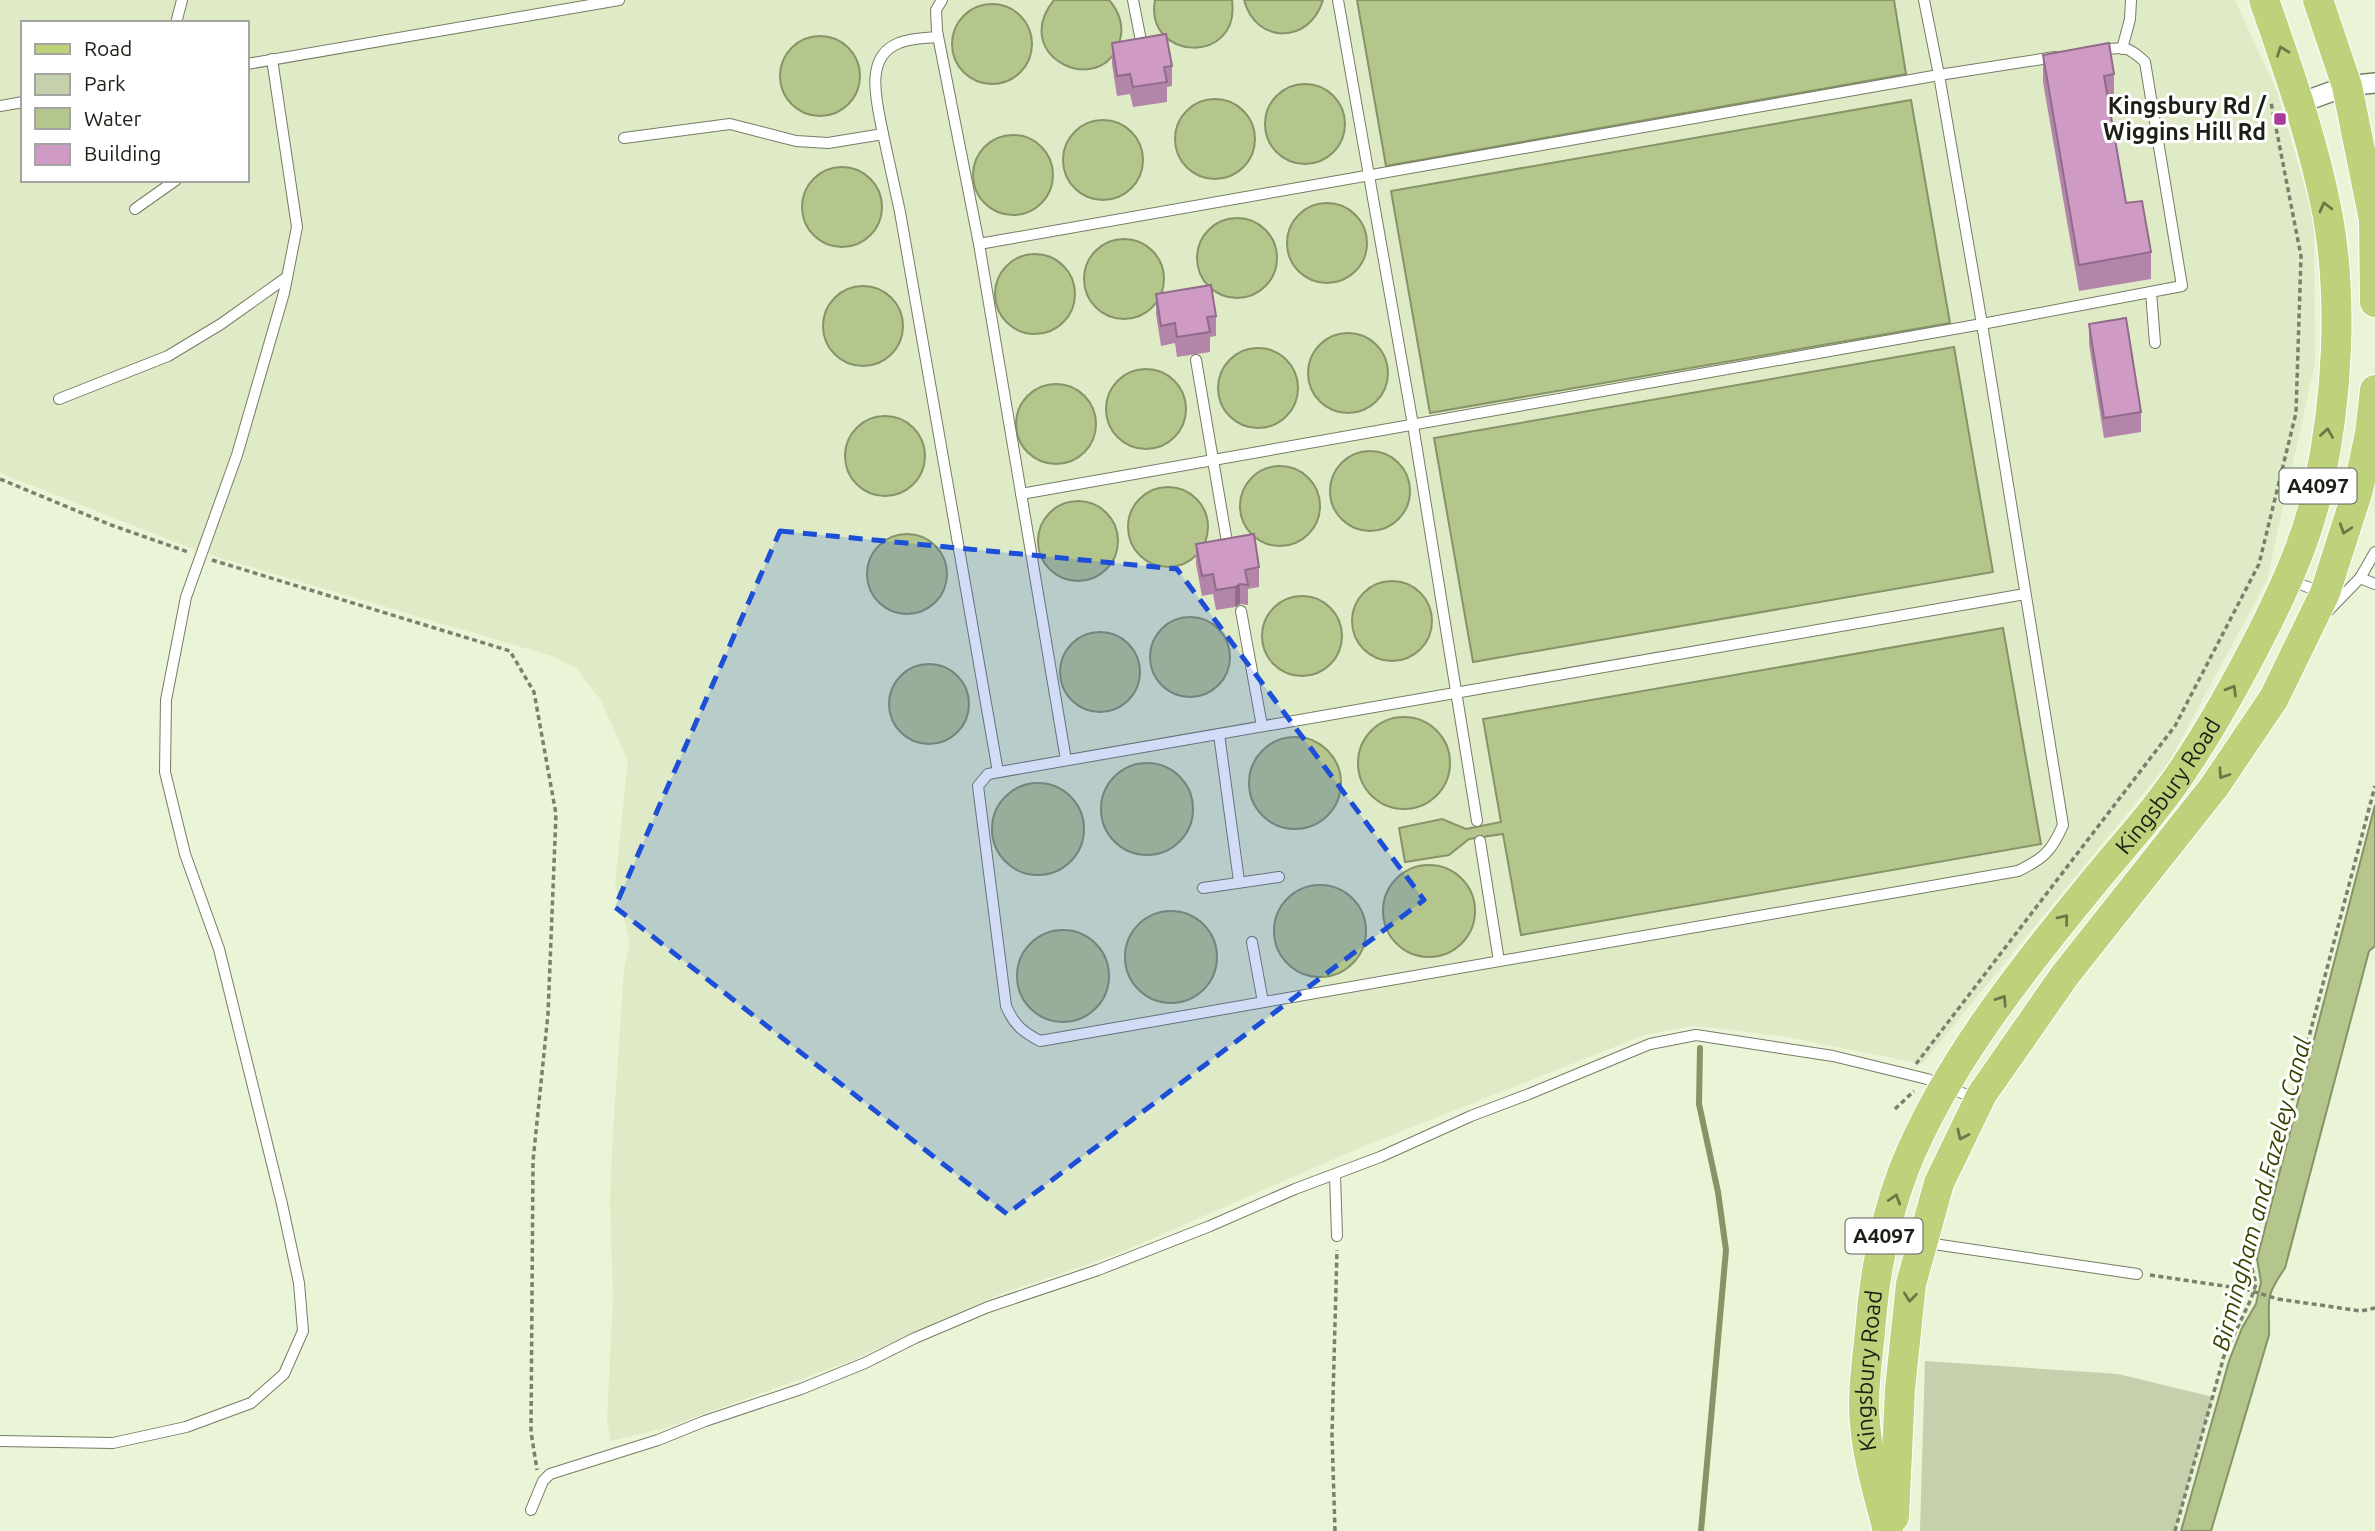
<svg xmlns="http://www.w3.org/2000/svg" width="2375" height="1531" viewBox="0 0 2375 1531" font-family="Ubuntu,sans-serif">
	<rect width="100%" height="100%" fill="#eaf4d7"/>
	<path fill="#dfebc7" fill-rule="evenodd" d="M0,0H2235L2277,92L2314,218L2315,363L2267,580L2169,762L1922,1064L1787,1037L1733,1030L1692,1026L1645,1035L1364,1146L1117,1254L998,1295L848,1362L665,1428L611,1441L607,1420L613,1299L610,1201L613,1131L624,969L630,942L615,884L628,760L600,699L576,668L555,657L201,552L0,473ZM23,23H247V180H23Z"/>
	<polygon fill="#c5d0ac" points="1925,1361 2118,1374 2213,1397 2175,1531 1920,1531"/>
	<g fill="#b4c68b" stroke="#869468" stroke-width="2">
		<path d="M1054,0H1109C1119,11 1124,26 1120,40C1103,101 1008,57 1054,0Z"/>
		<path d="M1155,0H1232C1241,66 1144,61 1155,0Z"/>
		<path d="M1244,0H1323C1310,44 1256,45 1244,0Z"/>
		<polygon points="1357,0 1894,0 1906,74 1386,166"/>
		<circle cx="992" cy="44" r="40"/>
		<circle cx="820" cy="76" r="40"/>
		<circle cx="1305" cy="124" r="40"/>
		<circle cx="1215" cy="139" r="40"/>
		<polygon points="1911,100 1950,323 1430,413 1391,191"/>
		<circle cx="1103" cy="160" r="40"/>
		<circle cx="1013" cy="175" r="40"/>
		<circle cx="842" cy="207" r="40"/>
		<circle cx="1327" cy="243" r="40"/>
		<circle cx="1237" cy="258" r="40"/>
		<circle cx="1124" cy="279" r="40"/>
		<circle cx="1035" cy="294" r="40"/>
		<circle cx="863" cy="326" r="40"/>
		<circle cx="1348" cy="373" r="40"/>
		<polygon points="1954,347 1993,572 1473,662 1434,438"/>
		<circle cx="1258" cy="388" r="40"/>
		<circle cx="1146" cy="409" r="40"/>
		<circle cx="1056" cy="424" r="40"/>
		<circle cx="885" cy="456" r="40"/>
		<circle cx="1370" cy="491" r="40"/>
		<circle cx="1280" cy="506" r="40"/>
		<circle cx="1168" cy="527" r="40"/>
		<circle cx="1078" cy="541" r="40"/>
		<circle cx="907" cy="574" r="40"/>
		<circle cx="1392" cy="621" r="40"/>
		<circle cx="1302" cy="636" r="40"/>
		<circle cx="1190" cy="657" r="40"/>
		<polygon points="2003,628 2041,844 1521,935 1503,834 1469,839 1449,855 1405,862 1399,828 1442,819 1466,829 1501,822 1483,719"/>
		<circle cx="1100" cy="672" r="40"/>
		<circle cx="929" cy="704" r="40"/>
		<circle cx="1404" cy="763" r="46"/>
		<circle cx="1295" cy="783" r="46"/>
		<circle cx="1147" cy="809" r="46"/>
		<circle cx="1038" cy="829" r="46"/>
		<path d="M2375,805V946L2369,951L2285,1268C2263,1300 2270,1299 2269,1335L2211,1531H2181L2229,1361L2242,1328L2256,1304L2261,1282L2257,1259Z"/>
		<circle cx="1429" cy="911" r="46"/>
		<circle cx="1320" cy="931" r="46"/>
		<circle cx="1171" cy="957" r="46"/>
		<circle cx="1063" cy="976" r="46"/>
	</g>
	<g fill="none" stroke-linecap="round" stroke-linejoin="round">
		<polyline stroke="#869468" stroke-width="6" points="1700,1048 1699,1104 1718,1192 1726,1250 1701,1531"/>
		<g stroke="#757d64" stroke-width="12">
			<g id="lane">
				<polyline points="942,0 936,10 937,31 979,244"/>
				<polyline points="1133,0 1142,46"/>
				<polyline points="1338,0 1413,425 1477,821"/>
				<path d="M1924,0L1939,75L1982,324L2063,825C2052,851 2043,859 2018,871L1040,1041C1023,1032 1014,1025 1006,1006L978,786L988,774L2025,594"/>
				<polyline points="176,23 182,0"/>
				<polyline points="2122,49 2130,19 2131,0"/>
				<polyline points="247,64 619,0"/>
				<polyline points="0,106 23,102"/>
				<polyline points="883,134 900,212 998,772"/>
				<path d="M624,138L730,124L796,141L828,143L883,134C878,106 862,57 899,43C910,38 925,38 938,37"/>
				<polyline points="135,209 176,180"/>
				<polyline points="2151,292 2155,343"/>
				<polyline points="1196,360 1228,548"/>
				<polyline points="59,399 168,356 221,324 287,277"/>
				<path d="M1021,494L1982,324L2182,286L2145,62C2126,44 2122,47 2097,51"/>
				<polyline points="2360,578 2375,584"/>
				<polyline points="2289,580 2321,592"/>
				<polyline points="1241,611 1262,726"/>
				<polyline points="2328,611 2360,578 2375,552"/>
				<polyline points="1219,734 1239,881"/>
				<polyline points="1066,760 979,244 1939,75 2055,57"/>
				<polyline points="1480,841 1499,961"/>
				<polyline points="1203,888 1279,877"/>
				<polyline points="1252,942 1263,1002"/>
				<polyline points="1335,1175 1337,1236"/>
				<polyline points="1927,1243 2137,1274"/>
				<polyline points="0,1441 113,1443 186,1427 251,1403 284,1374 303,1331 299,1283 282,1204 219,949 185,854 165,772 166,700 186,597 237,455 284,293 297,227 272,59"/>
				<polyline points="531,1510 543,1481 550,1474 658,1440 705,1421 801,1389 865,1363 915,1338 988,1307 1098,1270 1210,1226 1295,1189 1380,1157 1471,1116 1529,1094 1650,1044 1696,1035 1833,1056 1927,1079 1977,1099"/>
			</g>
		</g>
		<g stroke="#757d64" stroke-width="22">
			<polyline id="street" points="2300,103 2347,86 2375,83"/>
		</g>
		<g stroke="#fff" stroke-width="32">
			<g id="primary">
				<polyline points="2318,0 2347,86 2374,220 2375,302"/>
				<polyline points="1894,1517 1900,1389 1911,1284 1939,1183 1982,1094 2065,975 2214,787 2274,698 2325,593 2358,490 2370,433 2375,390"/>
				<path id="s1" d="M1888,1531C1879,1496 1868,1460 1865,1424C1862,1394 1867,1363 1870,1332C1874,1277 1884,1221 1904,1169C1944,1068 2020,972 2088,889C2121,848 2159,808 2187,764C2215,722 2239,678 2262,633C2286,585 2308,537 2319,484C2337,400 2343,302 2328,217C2314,143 2289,71 2264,0"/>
			</g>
		</g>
		<g stroke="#7a806d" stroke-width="3.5" stroke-dasharray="5 3.5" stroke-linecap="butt">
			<polyline points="0,479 111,525 188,552"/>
			<polyline points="212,560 510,651 534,692 556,814 548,1014 533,1161 531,1432 537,1470"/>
			<polyline points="1916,1064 2175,726 2259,564 2296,413 2301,256 2271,102"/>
			<polyline points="1895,1109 1914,1091"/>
			<polyline points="2150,1275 2245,1289"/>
			<polyline points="2278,1299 2361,1311 2375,1308"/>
			<polyline points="1335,1531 1332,1435 1337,1250"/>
			<polyline points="2175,1531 2224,1356 2251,1299 2256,1284 2250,1261 2375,786"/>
		</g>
		<use href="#lane" stroke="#fff" stroke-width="10"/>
		<use href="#street" stroke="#fff" stroke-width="19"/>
		<use href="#primary" stroke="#bed17b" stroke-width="30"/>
		<polyline stroke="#7a806d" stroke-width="3.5" stroke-dasharray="5 3.5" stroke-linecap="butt" points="2245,1289 2278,1299"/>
	</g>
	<g fill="#b285a9">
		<polygon points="1112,43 1172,66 1172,86 1167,87 1167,102 1133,107 1130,94 1117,96 1112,64"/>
		<polygon points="2043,55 2114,74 2114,101 2108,102 2126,203 2151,252 2151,279 2079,291 2043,82"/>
		<polygon points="1156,294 1216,316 1216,336 1210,337 1210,352 1177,357 1175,343 1161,346 1156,314"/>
		<polygon points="2089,324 2141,412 2141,432 2104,438 2089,344"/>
		<polygon points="1196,544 1259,567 1259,587 1248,589 1248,605 1240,604 1235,607 1216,610 1213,594 1202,596 1196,564"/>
	</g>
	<polygon fill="#916c8a" points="1240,584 1240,604 1235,607 1235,587"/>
	<g fill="#cf9bc5" stroke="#916c8a" stroke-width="2">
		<polygon points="1166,34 1172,66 1164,67 1167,82 1133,87 1130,74 1117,76 1112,43"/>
		<polygon points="2109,43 2114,74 2104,76 2126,203 2142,201 2151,252 2079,265 2043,55"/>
		<polygon points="1211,285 1216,316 1207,317 1210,332 1177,337 1175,323 1161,326 1156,294"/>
		<polygon points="2126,318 2141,412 2104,418 2089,324"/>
		<polygon points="1254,534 1259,567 1245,570 1248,585 1240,584 1235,587 1216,590 1213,574 1202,576 1196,544"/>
	</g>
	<defs><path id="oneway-chevron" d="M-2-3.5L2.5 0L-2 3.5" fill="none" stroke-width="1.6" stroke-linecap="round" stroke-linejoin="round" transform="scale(1.75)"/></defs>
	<g stroke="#6d7848">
		<use href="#oneway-chevron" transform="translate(2282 51) rotate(-110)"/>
		<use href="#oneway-chevron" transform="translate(2325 207) rotate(-104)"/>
		<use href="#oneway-chevron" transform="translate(2327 433) rotate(-81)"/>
		<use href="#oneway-chevron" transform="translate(2345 529) rotate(108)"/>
		<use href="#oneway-chevron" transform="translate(2232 690) rotate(-59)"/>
		<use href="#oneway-chevron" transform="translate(2223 774) rotate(124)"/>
		<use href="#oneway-chevron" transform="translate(2064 919) rotate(-51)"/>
		<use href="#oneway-chevron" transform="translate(2002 1000) rotate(-57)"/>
		<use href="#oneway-chevron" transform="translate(1962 1135) rotate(115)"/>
		<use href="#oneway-chevron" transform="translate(1895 1199) rotate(-73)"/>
		<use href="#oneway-chevron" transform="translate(1910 1297) rotate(96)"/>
	</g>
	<path fill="#1d4ed8" fill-opacity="0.2" stroke="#1d4ed8" stroke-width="5" stroke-dasharray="14 9" stroke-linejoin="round" d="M780,531L1177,569L1424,900L1007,1214L615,907Z"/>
	<rect fill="#a93c9a" stroke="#fff" stroke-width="2.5" x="2273" y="112" width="14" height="14" rx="3.5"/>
	<g text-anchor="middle" stroke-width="6" stroke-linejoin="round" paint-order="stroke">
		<g fill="#fff" stroke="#60625b" stroke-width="2">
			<rect x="2279.5" y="468.5" width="77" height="35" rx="5"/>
			<rect x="1845.5" y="1218.5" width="77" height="35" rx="5"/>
		</g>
		<g font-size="21" font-weight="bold" fill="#1c1f15">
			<text x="2318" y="493">A4097</text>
			<text x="1884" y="1243">A4097</text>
		</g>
		<g font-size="23" font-weight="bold" fill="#1c1f15" stroke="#fff" text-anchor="end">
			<text x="2266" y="114">Kingsbury Rd /<tspan x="2266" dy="26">Wiggins Hill Rd</tspan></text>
		</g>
		<g font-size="23" fill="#1c1f15" stroke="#fff">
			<text dy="8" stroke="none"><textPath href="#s1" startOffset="836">Kingsbury Road</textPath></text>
			<text dy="8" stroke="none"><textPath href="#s1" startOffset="163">Kingsbury Road</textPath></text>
		</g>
		<g font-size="24" font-style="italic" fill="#384600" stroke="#fff">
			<text transform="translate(2262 1194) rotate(-75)" y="8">Birmingham and Fazeley Canal</text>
		</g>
	</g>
	<rect x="21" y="21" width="228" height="161" fill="#ffffff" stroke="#a4a5a1" stroke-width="2"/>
	<rect x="35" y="44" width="35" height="10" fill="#bed17b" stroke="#a4a5a1" stroke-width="2"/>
	<text x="84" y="56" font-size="21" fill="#1c1f15">Road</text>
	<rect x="35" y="74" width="35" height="21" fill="#c5d0ac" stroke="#a4a5a1" stroke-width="2"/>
	<text x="84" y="91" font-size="21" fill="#1c1f15">Park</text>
	<rect x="35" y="108" width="35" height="21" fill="#b4c68b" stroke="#a4a5a1" stroke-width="2"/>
	<text x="84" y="126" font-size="21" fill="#1c1f15">Water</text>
	<rect x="35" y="144" width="35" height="21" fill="#cf9bc5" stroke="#a4a5a1" stroke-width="2"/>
	<text x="84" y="161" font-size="21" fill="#1c1f15">Building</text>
</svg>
